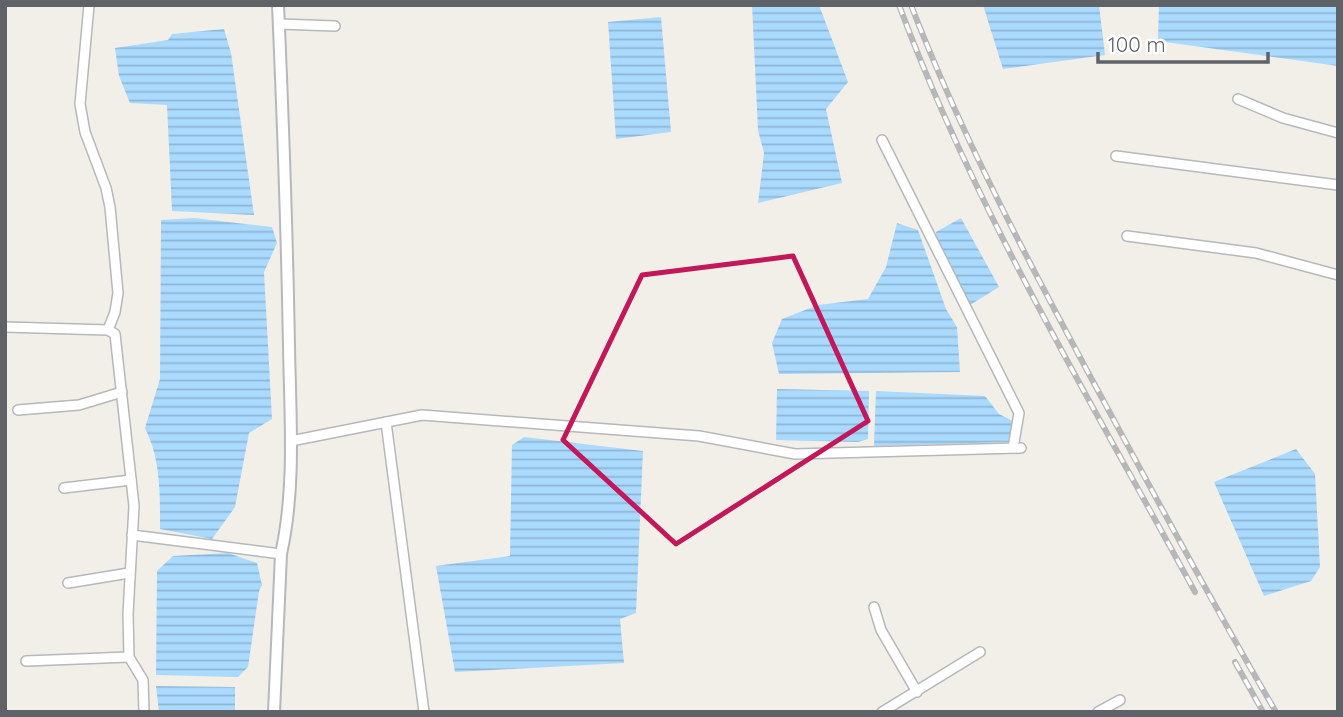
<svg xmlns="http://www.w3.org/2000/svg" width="1343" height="717" viewBox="0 0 1343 717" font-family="Quicksand,sans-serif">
	<defs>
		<pattern id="water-rules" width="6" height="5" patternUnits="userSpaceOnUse" patternTransform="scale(1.75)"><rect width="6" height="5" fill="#aadaff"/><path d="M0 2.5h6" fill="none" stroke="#8eb4d2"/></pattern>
	</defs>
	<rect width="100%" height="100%" fill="#f1efe8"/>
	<g fill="url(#water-rules)">
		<polygon points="752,5 819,5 848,82 826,109 842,183 758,203 764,153 758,130"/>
		<polygon points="983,5 1099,5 1105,55 1003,69"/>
		<polygon points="1159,5 1338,5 1338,66 1158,41"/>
		<polygon points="661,17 671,132 616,139 608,22"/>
		<polygon points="224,29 231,53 254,215 172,211 167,105 130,103 119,76 115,48 168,40 172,34"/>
		<path d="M194,218L272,227L277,243L264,272L272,419L249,433L235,507L212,539L160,529C160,494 161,460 145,428L160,379L161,220Z"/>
		<polygon points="961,218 999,287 970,305 938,261 936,232"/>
		<polygon points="897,223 918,230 946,309 957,327 960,372 779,374 772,343 782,319 818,305 868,299 886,267"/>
		<polygon points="777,389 869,391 868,439 858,442 776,440"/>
		<polygon points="876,391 985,396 999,414 1013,421 1008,442 874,446"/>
		<polygon points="524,437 643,451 636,613 620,619 624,663 455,672 436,566 510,556 512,445"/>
		<polygon points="1296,449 1315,474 1320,567 1311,581 1264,596 1214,482"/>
		<polygon points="228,553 257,563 262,585 259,591 248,667 238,677 156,675 157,571 173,556"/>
		<polygon points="156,686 235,687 235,712 159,712"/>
	</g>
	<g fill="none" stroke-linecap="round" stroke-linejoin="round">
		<g stroke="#b5b8bc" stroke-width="12">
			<g id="minor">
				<polyline points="89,5 80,104 85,132 106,188 110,207 118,293 115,312 108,330"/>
				<polyline points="279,24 335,26"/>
				<polyline points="1238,99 1283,118 1338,133"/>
				<polyline points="882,140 1019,413 1013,448"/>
				<polyline points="1116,156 1338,185"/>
				<polyline points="1127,236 1256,253 1338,275"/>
				<polyline points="5,327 108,330 115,334 134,506 128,614 129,657 143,680 144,712"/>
				<polyline points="18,410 79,405 122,392"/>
				<polyline points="386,422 424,712"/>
				<polyline points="291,441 422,415 699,436 795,454 1021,448"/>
				<polyline points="64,488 131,480"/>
				<polyline points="132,535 281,554"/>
				<polyline points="68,583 129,573"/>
				<polyline points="874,607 881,630 917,692"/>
				<polyline points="26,661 129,657"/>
				<polyline points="882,712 980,652"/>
				<polyline points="1098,712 1120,700"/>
			</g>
		</g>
		<g stroke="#b5b8bc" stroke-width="14">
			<path id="tertiary" d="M274,712L281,554C296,487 290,414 289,346C287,233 283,119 278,5"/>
		</g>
		<use href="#minor" stroke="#fff" stroke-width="9"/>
		<use href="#tertiary" stroke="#fff" stroke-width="10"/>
		<g stroke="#b6b7b8" stroke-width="6">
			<g id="rail">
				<path d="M899,5C975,210 1091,401 1195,592"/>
				<path d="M911,5C962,137 1029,263 1096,387C1155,496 1213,605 1276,712"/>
				<polyline points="1235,662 1263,712"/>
			</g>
		</g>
		<use href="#rail" stroke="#fff" stroke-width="3.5" stroke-dasharray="10" stroke-linecap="butt"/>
	</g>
	<path fill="none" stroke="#c2185b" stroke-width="5" stroke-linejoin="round" d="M793,256L868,421L676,544L563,440L642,275Z"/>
	<rect width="1343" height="717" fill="none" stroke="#5f6368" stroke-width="14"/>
	<path d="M1098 52v10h170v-10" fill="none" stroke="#5f6368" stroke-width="3.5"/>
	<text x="1108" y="52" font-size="21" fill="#5f6368" stroke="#ffffff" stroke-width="5" paint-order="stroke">100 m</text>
</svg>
